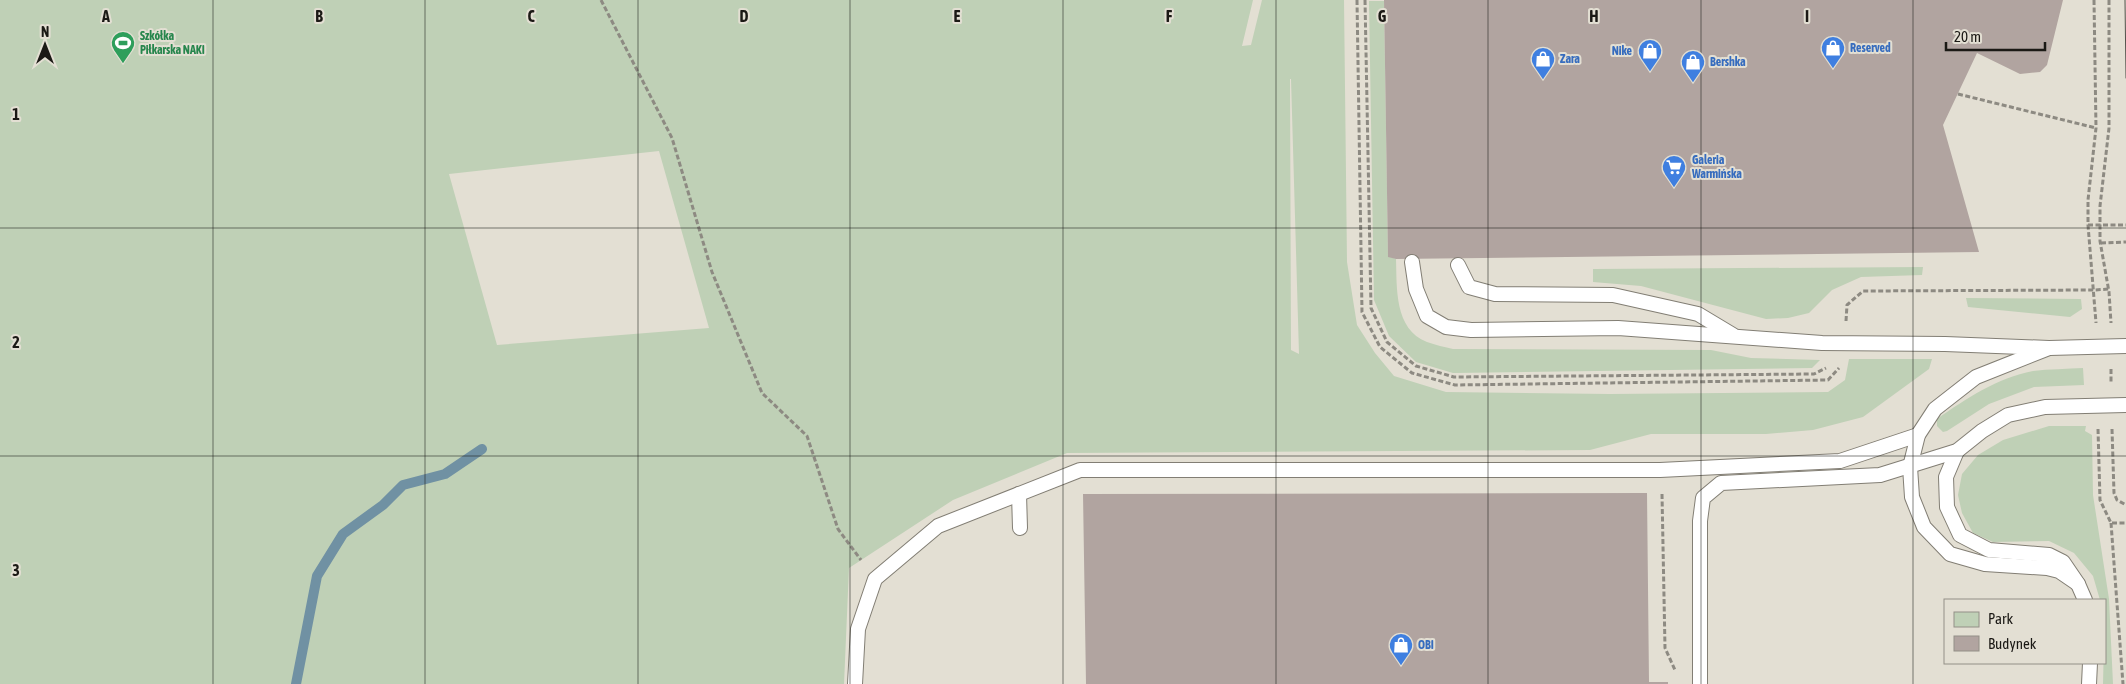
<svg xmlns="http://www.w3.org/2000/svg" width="2126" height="684" viewBox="0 0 2126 684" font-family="'Asap Condensed',sans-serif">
	<rect width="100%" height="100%" fill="#e3dfd3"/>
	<g fill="#bfd0b6" fill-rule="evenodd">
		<path d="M0,0H1253L1242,46L1251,45L1262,0H1344L1347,262L1357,325L1375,353L1394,376L1446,392L1610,394L1828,392L1845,380L1849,359H1932L1929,369L1863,417L1813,430L1766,434H1651L1590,450L1067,453L953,500L849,568L844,684H0ZM1290,79H1291L1299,354L1291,350ZM659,151L709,328L497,345L449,174Z"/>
		<path d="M1369,1H1384L1388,256L1396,259C1397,288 1394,329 1427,342C1435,345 1445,347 1453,349L1711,350L1751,358L1820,360L1812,368L1453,373L1416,362L1389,336L1374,300Z"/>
		<polygon points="1923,267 1922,275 1861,277 1832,290 1809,313 1788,318 1766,319 1641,286 1593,282 1593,269"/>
		<polygon points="1966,298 2081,299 2082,309 2070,317 1968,307"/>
		<path d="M2083,368L2084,385L2034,387L1989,404L1947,431L1943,432L1937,426V419C1967,398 1997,378 2033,371C2049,369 2067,369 2083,368Z"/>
		<polygon points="2049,426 2086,426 2085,431 2092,435 2093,495 2109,599 2113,684 2103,684 2105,600 2100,600 2093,576 2074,553 2049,541 1993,542 1973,533 1962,513 1958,495 1962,474 1978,455 2003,440"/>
	</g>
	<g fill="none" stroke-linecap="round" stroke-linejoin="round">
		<polyline stroke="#7091a3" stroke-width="10" points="296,684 317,576 343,534 383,505 403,485 445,474 482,449"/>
	</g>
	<g fill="#b1a4a0">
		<polygon points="1384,0 2063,0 2047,65 2040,72 2020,74 1977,53 1943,125 1979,252 1396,259 1388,257"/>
		<polygon points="1647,493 1649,682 1668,682 1668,684 1086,684 1083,494"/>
	</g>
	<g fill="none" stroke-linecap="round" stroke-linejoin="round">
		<g stroke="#827e74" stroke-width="16">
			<g id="service">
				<polyline points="1412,262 1416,289 1427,316 1446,327 1471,330 1618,328 1822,343 1945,344 2049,348"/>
				<polyline points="1458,265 1469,287 1495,294 1613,295 1698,314 1733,335"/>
				<polyline points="1957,451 1946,477 1947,507 1960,535 1989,550 2049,555 2063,562 2078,584 2085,600"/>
				<polyline points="1019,494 1020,528"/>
				<polyline points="2078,584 2059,571 2047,568 1985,564 1950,554 1924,527 1912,497 1910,467 1918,435 1935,409 1976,377 2049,348 2126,346"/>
				<polyline points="855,684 858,629 875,579 938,526 1080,470 1660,470 1840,461 1918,435"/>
				<polyline points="1700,684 1700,521 1703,498 1721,483 1880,475 1957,451 1982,431 2008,415 2045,407 2126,405"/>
				<polyline points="2089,684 2090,663"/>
			</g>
		</g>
		<g stroke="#8d8a82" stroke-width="3" stroke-dasharray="5 2.5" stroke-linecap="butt">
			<polyline points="601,0 672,138 712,272 762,393 807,436 838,529 861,560"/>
			<polyline points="1357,0 1362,312 1380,347 1412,373 1455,385 1828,380 1839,368"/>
			<polyline points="1365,0 1371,308 1387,342 1416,366 1454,377 1814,374 1826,368"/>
			<polyline points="2094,0 2096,128 2088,200 2088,225 2096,323"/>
			<polyline points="2109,0 2109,128 2100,206 2100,241 2109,292 2111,323"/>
			<polyline points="1958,94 2096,128"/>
			<polyline points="2088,225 2126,225"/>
			<polyline points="2101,243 2126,242"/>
			<polyline points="1846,321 1847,305 1863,291 2094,290 2109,289"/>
			<polyline points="2111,369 2111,383"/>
			<polyline points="2098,429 2100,500 2111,523 2126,523"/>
			<polyline points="2112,429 2114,493 2117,500 2126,505"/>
			<polyline points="1662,494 1665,648 1675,670"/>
			<polyline points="2111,523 2123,684"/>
		</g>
		<use href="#service" stroke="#fff" stroke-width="14"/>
		<polyline stroke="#54514b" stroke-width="1" points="2125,0 2126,78"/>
	</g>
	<path fill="none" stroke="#1b1915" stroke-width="1" stroke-opacity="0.55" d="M213,0V684M425,0V684M638,0V684M850,0V684M1063,0V684M1276,0V684M1488,0V684M1701,0V684M1913,0V684M0,228H2126M0,456H2126"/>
	<defs>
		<g id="stadium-pin" transform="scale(1.25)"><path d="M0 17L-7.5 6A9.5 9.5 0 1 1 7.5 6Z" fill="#2e9e5b" stroke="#e3dfd3"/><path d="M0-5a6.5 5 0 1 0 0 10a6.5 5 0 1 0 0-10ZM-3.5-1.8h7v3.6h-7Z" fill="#fff"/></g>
		<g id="shop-pin" transform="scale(1.25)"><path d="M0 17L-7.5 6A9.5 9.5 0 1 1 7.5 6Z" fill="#3f7fe0" stroke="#e3dfd3"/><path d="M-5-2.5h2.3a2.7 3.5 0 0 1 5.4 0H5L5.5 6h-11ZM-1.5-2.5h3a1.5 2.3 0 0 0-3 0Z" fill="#fff"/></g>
		<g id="supermarket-pin" transform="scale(1.25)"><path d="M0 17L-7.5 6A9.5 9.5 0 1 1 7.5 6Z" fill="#3f7fe0" stroke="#e3dfd3"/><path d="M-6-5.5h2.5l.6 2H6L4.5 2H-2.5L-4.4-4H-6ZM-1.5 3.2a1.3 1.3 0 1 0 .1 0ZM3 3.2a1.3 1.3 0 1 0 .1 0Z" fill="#fff"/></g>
	</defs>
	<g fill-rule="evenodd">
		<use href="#stadium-pin" x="123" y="43"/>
		<use href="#shop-pin" x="1833" y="48"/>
		<use href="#shop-pin" x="1650" y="51"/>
		<use href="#shop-pin" x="1543" y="59"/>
		<use href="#shop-pin" x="1693" y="62"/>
		<use href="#supermarket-pin" x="1674" y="167"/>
		<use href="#shop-pin" x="1401" y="645"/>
	</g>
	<g text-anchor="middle" stroke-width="4" stroke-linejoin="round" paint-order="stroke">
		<g font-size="12" font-weight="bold" fill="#27864d" stroke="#e3dfd3" text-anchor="start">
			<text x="140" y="40">Szkółka<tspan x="140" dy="14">Piłkarska NAKI</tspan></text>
		</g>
		<g font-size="12" font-weight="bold" fill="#366cbe" stroke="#e3dfd3" text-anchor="start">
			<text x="1850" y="52">Reserved</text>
			<text x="1632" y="55" text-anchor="end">Nike</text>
			<text x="1560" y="63">Zara</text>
			<text x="1710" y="66">Bershka</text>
			<text x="1692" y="164">Galeria<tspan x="1692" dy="14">Warmińska</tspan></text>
			<text x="1418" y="649">OBI</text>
		</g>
	</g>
	<g font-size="16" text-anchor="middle" font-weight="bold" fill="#1b1915" stroke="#e3dfd3" stroke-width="4" stroke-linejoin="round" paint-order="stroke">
		<text x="106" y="22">A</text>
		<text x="319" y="22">B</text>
		<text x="531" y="22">C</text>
		<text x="744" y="22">D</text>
		<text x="957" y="22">E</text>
		<text x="1169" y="22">F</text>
		<text x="1382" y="22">G</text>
		<text x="1594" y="22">H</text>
		<text x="1807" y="22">I</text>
		<text x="16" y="120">1</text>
		<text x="16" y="348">2</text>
		<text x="16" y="576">3</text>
	</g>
	<rect x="1944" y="599" width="162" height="65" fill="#e3dfd3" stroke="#939087"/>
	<rect x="1954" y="612" width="25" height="15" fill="#bfd0b6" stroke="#939087"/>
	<text x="1988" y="624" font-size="15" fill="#1b1915">Park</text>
	<rect x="1954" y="636" width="25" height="15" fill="#b1a4a0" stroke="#939087"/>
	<text x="1988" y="649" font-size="15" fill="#1b1915">Budynek</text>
	<g transform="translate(45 45)" stroke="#e3dfd3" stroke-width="4" paint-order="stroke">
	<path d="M0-4L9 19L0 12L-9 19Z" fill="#1b1915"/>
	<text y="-8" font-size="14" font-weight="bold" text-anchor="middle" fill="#1b1915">N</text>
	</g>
	<path d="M1946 42v8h99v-8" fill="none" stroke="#1b1915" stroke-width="2.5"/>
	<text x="1954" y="42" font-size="15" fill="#1b1915" stroke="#e3dfd3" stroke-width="4" paint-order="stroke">20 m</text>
</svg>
